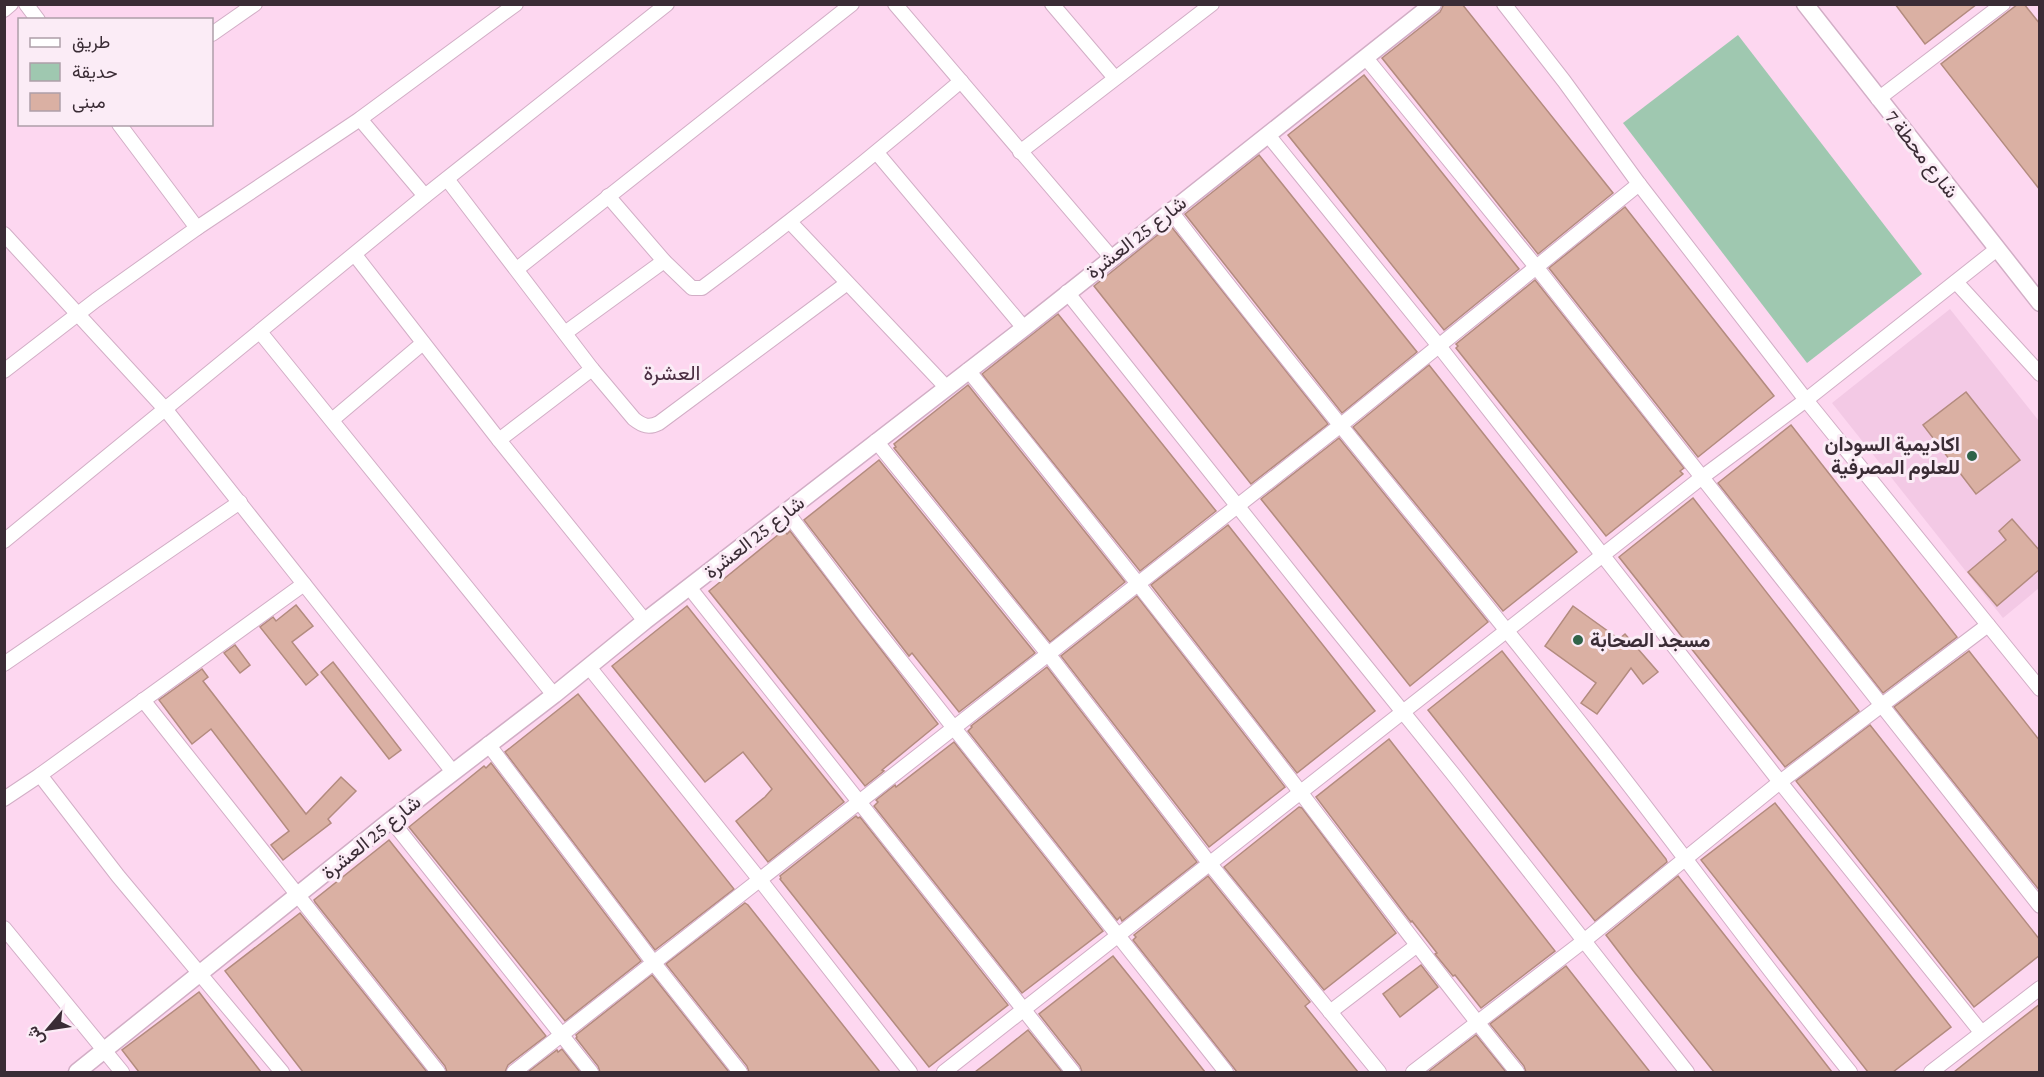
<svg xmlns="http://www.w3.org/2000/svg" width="2044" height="1077" viewBox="0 0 2044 1077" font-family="'Crimson Pro',Vazirmatn,serif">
	<rect width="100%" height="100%" fill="#fdd7f0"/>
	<polygon fill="#f3c9e5" points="1950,309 2039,421 2039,588 2003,618 1832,403"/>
	<polygon fill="#9fc8b0" points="1738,35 1922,274 1807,363 1623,123"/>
	<g fill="#dab0a3" stroke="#b38b7f" stroke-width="1.5">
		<polygon points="1444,4 1462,4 1613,193 1538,254 1382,58 1440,12"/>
		<polygon points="1895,4 1977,4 1925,44"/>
		<polygon points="2018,4 2024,4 2040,24 2040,190 1941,64"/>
		<polygon points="1364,75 1519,269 1444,330 1288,135"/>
		<polygon points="1259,155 1417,352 1342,413 1185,214"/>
		<polygon points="1625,207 1774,396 1698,457 1549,268"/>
		<polygon points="1170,225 1328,424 1251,484 1094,286"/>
		<polygon points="1535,280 1684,468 1680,471 1683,474 1606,536 1456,348 1458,346 1456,344"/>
		<polygon points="1058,314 1216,511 1140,571 982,374"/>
		<polygon points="1429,365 1577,552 1503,611 1353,427"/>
		<polygon points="968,385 1125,582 1050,642 894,448 896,447 894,444"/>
		<polygon points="1966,392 2020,460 1976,494 1923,425"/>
		<polygon points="1791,425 1957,637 1883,693 1718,483"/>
		<polygon points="1339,438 1488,622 1410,686 1261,499"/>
		<polygon points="879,460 1035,653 959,712 912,653 909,656 804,520"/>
		<polygon points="1693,498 1859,711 1785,767 1619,557"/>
		<polygon points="2012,519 2040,551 2040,569 1997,606 1968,572 2006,540 1999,531"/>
		<polygon points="1228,525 1375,711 1297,773 1151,585"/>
		<polygon points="784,530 787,534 790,531 938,724 882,770 884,771 865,786 709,591"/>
		<polygon points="1137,596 1285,787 1209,847 1061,656"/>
		<polygon points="296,605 313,626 292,642 318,675 306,685 260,627 273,617 276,621"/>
		<polygon points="687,606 844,802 768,862 736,821 765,797 772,789 743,752 705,782 612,666"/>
		<polygon points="1573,606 1619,639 1625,634 1658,672 1643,684 1631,668 1597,714 1581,703 1596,683 1545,646"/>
		<polygon points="235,645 250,665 240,673 224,653"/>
		<polygon points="1502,651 1666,859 1667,862 1595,921 1428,710"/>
		<polygon points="1969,651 2040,741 2040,891 1894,707"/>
		<polygon points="333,662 401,750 389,759 321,672"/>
		<polygon points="1047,667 1197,862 1122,921 1120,917 1117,920 968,731 972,727 971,726"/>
		<polygon points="202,669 208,677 203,681 306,814 341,777 356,791 328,819 331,823 283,860 271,845 289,831 211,729 192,744 159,700"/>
		<polygon points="578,694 734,889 655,950 505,752"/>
		<polygon points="1870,725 2040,940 2040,955 1974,1007 1796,781"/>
		<polygon points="1389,739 1555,951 1481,1008 1455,975 1453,976 1435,954 1437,953 1412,921 1411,922 1316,797"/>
		<polygon points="954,742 1103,931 1022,993 874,806 878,802 876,800 895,785 896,787"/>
		<polygon points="491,763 641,961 565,1021 409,827 484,766 486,768"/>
		<polygon points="1775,803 1951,1027 1893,1072 1868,1072 1701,860"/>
		<polygon points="1299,807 1302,808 1396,933 1324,990 1224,867"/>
		<polygon points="856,816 858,818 860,817 1008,1005 929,1067 780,879 781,878 780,876"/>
		<polygon points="389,840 546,1036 508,1065 505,1072 447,1072 445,1066 315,902 314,900"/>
		<polygon points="1208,876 1310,1002 1305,1006 1358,1072 1237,1072 1133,940 1136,937 1134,935"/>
		<polygon points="1678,876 1797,1027 1832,1072 1714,1072 1635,973 1606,935"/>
		<polygon points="745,903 748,905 880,1072 749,1072 747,1066 666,964"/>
		<polygon points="300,913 427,1072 303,1072 225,971"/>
		<polygon points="1113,956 1146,997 1205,1072 1082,1072 1080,1066 1039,1014"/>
		<polygon points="1421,965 1438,987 1400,1017 1383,994"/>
		<polygon points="1566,966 1596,1004 1650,1072 1526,1072 1524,1066 1490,1024"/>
		<polygon points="652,975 729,1072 600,1072 598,1066 576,1038 577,1037 576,1035"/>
		<polygon points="199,992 229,1031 261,1072 139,1072 122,1050"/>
		<polygon points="2040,1004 2040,1072 1954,1072 1999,1036"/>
		<polygon points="1028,1030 1062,1072 975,1072 993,1058"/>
		<polygon points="1476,1035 1506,1072 1428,1072 1451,1054"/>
		<polygon points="562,1049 580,1072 528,1072 557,1050 558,1052"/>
	</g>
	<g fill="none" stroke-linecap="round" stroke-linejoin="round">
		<g stroke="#d2aec6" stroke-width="16">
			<g id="minor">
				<polyline points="26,4 38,20"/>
				<polyline points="895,4 1111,257"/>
				<polyline points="1052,4 1115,78"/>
				<polyline points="1504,4 1564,81 1639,184 1806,400 2040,689"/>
				<polyline points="4,10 11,4"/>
				<polyline points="212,34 255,4"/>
				<polyline points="1366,58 1537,268 2040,906"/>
				<polyline points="1878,99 2003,4"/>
				<polyline points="360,119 425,196"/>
				<polyline points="119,124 197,228"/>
				<polyline points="1268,135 1439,346 1780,782 1981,1032"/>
				<polyline points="1020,152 1212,4"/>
				<polyline points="877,153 1024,328"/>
				<path d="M447,179L592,369L634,419C643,426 649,428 659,423L846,284"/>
				<path d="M608,196L664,261L692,288H702C791,222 877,153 961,81"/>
				<path d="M1170,210C1310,393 1459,568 1601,749C1685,856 1764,966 1850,1072"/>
				<polyline points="790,222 946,387"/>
				<polyline points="4,234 166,410 453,772"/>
				<polyline points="355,255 499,440 645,621"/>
				<polyline points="517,269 852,4"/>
				<polyline points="1956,282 2040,374"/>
				<polyline points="1067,292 1314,602 1453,774 1687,1072"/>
				<polyline points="260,332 554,695"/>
				<polyline points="565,333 664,261"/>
				<path d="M968,370C1080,510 1192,651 1301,793C1373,887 1443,981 1517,1072"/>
				<polyline points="4,371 96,300 197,228 360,119 516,4"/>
				<polyline points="332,420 423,343"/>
				<polyline points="499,440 592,369"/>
				<polyline points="876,441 1049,655 1210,864 1379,1072"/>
				<polyline points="786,511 867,618 1226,1072"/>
				<polyline points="4,541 425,196 667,4"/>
				<polyline points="689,587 1073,1072"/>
				<polyline points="4,664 240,502"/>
				<polyline points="589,667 760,880 910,1072"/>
				<polyline points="143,700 438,1072"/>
				<polyline points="488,744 653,962 740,1072"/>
				<polyline points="40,775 118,876 282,1072"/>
				<polyline points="4,799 40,775 304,584"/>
				<polyline points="391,820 591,1072"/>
				<polyline points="4,928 122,1072"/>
				<polyline points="1330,1012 1416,946"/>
				<polyline points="514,1072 1341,425 1639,184"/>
				<polyline points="944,1072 1701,478 1806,400 1997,249"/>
				<polyline points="1413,1072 1585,940 1780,782 1988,625"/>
				<polyline points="1931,1072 2040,988"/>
			</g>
		</g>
		<g stroke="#d2aec6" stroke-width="19">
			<g id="tertiary">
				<polyline points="1805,4 2040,303"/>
				<polyline points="77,1072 391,820 554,695 645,621 1024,328 1433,4"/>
			</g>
		</g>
		<use href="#minor" stroke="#fff" stroke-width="14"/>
		<use href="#tertiary" stroke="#fff" stroke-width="16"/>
	</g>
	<g fill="#306449" stroke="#fbecf6" stroke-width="2">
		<circle cx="1972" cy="456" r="6"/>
		<circle cx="1578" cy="640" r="6"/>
	</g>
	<g text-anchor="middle" stroke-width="6" stroke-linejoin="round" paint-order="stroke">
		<g font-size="20" fill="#3a2c35" stroke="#fbecf6">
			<text transform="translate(1922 154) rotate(52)" y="7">شارع محطة 7</text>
			<text transform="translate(1136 237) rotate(-38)" y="7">شارع 25 العشرة</text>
			<text transform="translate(754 537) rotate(-38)" y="7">شارع 25 العشرة</text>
			<text transform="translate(371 837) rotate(-39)" y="7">شارع 25 العشرة</text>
		</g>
		<g font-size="20" font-weight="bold" fill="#3a2c35" stroke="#fbecf6" text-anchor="end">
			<text x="1960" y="451">اكاديمية السودان<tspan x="1960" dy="23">للعلوم المصرفية</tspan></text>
			<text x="1590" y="647" text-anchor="start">مسجد الصحابة</text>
		</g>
		<g font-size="21" fill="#4a2d41" stroke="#fbecf6">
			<text x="672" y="380">العشرة</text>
		</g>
	</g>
	<rect width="2044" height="1077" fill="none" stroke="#3a2c35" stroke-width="12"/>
	<rect x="18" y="18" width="195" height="108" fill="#fbecf6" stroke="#ae9fa9" stroke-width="1.5"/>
	<rect x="30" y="38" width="30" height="9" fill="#ffffff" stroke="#ae9fa9" stroke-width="1.5"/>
	<text x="72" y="48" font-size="18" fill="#3a2c35">طريق</text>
	<rect x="30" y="63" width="30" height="18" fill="#9fc8b0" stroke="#ae9fa9" stroke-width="1.5"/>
	<text x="72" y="78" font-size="18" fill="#3a2c35">حديقة</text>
	<rect x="30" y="93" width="30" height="18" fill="#dab0a3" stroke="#ae9fa9" stroke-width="1.5"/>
	<text x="72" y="108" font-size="18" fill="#3a2c35">مبنى</text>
	<g transform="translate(48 1029) rotate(241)" stroke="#fbecf6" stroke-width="4.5" paint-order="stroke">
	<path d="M0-4.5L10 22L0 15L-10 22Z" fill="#3a2c35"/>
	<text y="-9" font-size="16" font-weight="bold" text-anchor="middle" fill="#3a2c35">ش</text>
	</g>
</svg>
